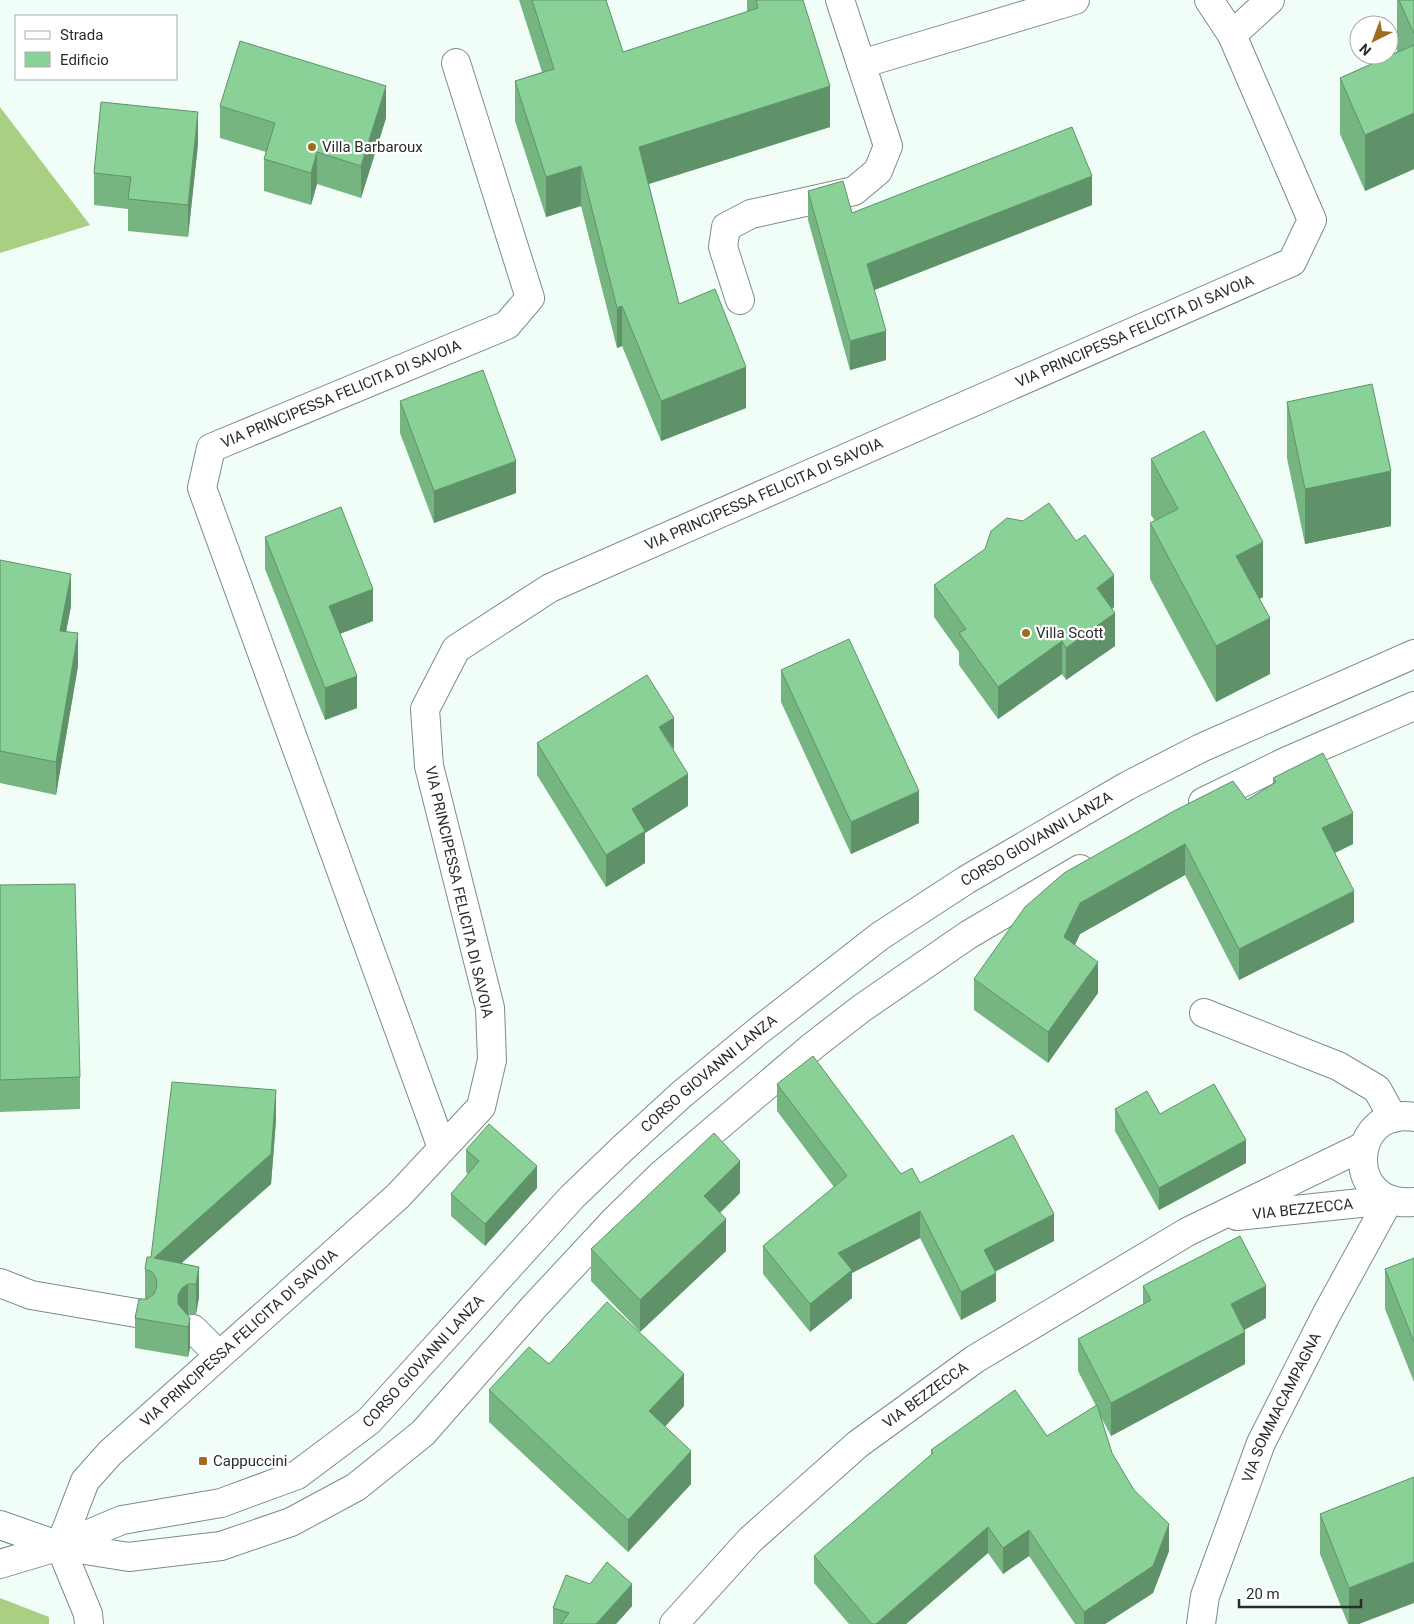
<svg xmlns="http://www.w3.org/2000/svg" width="1414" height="1624" viewBox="0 0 1414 1624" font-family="Roboto,sans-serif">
	<rect width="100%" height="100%" fill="#f1fef8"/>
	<g fill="#a9cf83">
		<polygon points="0,107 90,225 0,253"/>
		<polygon points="0,1598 49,1617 49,1624 0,1624"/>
	</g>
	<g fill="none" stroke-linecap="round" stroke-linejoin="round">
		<g stroke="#7f8b86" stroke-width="30">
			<g id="minor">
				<polyline points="1209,0 1232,35"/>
				<polyline points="861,64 1075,0"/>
				<polyline points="740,300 723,247 726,227 751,214 854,191 878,171 888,146 840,0"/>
				<polyline points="1203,802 1287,761 1414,706"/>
				<polyline points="1204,1013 1338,1066 1377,1089 1393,1118"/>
				<path d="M1414,1117C1349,1106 1343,1209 1414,1202"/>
				<path id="s1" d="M442,1148L202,488L211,448L507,325L530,298L456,63"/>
				<path id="s2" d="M1237,1216L1389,1200"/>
				<polyline points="0,1283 31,1295 142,1314"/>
				<polyline points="193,1329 219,1355"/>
				<polyline points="0,1525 60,1546 129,1557 145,1555 221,1546 291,1522 356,1487 423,1433 533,1308 614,1221 661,1175 813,1046 862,1008 968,935 1080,869"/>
				<path id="s3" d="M60,1546L85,1481L110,1453L398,1196L481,1107L492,1060L490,1008L429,766L425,709L456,649L550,588L1292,262L1312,220L1232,35L1270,0"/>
				<polyline points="60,1546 88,1614 89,1624"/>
				<path id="s4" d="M0,1564L60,1546L122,1520L221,1503L297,1475L369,1421L572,1197L623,1148L682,1094L757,1032L880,936L966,880L1127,786L1201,748L1414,654"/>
				<path id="s5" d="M674,1624L750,1540L858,1444L975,1359L1187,1232L1364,1146"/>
				<path id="s6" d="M1201,1624L1205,1596L1261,1443L1326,1315L1389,1200"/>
			</g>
		</g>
		<use href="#minor" stroke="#fff" stroke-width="28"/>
	</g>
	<g fill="#76b482">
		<polygon points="519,0 606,0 623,52 747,12 747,0 803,0 830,127 649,184 679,304 746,408 661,441 622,346 617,348 581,206 546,217 515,121 515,81 542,72"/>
		<polygon points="1397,0 1414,0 1414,169 1365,191 1340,134 1340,78 1397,52"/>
		<polygon points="220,106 386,118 361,198 317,184 311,205 264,191 264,159 266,152 220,138"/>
		<polygon points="198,144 188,237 128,231 128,209 94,205 94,173"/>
		<polygon points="808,191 852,213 1092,205 874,290 886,360 850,370 808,220"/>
		<polygon points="400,401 516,493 434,523 400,433"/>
		<polygon points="1287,402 1391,526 1305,544 1287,458"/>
		<polygon points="1151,459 1263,597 1260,599 1270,674 1216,702 1150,579 1150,523 1155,521 1151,515"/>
		<polygon points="265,537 373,621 340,634 357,708 325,720 265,569"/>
		<polygon points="0,560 71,606 66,632 78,666 56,795 0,783"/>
		<polygon points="934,585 1114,607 1112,609 1115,646 1066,680 1062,674 998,719 959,665 959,652 934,617"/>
		<polygon points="781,670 919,823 851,854 781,702"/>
		<polygon points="537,743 674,750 688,806 645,833 645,863 606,887 537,775"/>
		<polygon points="1273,778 1353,844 1335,853 1354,922 1239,980 1185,875 1080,934 1075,945 1098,993 1048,1063 974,1010 974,979 1247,800 1273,783"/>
		<polygon points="0,885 80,1077 80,1109 0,1112"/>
		<polygon points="777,1084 901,1174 920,1183 1054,1241 995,1272 996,1301 961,1320 920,1238 852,1273 852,1298 810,1332 763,1274 763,1246 834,1187 777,1111"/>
		<polygon points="1115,1109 1160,1114 1246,1163 1159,1210 1115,1131"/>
		<polygon points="276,1120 271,1184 181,1263 199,1267 199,1297 196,1314 187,1315 190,1348 188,1357 135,1348 135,1318 145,1299 145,1269 151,1257"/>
		<polygon points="466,1150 537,1188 485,1246 451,1216 451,1194 468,1174 466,1172"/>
		<polygon points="740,1193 720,1213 726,1251 640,1332 591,1281 591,1249"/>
		<polygon points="1414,1258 1414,1382 1385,1309 1385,1269"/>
		<polygon points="1143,1286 1266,1318 1244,1330 1245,1364 1111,1436 1100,1415 1112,1453 1169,1551 1153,1593 1105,1624 1075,1624 1029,1556 1003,1574 988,1553 906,1624 849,1624 814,1583 814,1556 931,1455 931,1450 1047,1436 1096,1406 1078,1371 1078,1339 1143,1304"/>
		<polygon points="549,1364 684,1406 665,1426 691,1484 628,1552 489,1422 489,1390"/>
		<polygon points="1414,1477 1359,1624 1348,1624 1320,1554 1320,1514"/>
		<polygon points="632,1606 616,1624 553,1624 553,1608"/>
	</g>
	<g fill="#60926a">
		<polygon points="386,86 386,118 361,198 361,166"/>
		<polygon points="830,86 830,127 639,187 639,147"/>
		<polygon points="198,112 198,144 188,237 188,205"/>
		<polygon points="1414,113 1414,169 1365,191 1365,135"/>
		<polygon points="317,152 317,184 311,205 311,173"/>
		<polygon points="581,166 581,206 546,217 546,177"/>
		<polygon points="1092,176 1092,205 867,293 867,264"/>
		<polygon points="622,306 622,346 617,348 617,308"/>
		<polygon points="886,331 886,360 850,370 850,341"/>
		<polygon points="746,367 746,408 661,441 661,401"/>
		<polygon points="516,461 516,493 434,523 434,491"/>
		<polygon points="1391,471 1391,526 1305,544 1305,489"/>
		<polygon points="1263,542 1263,597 1236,611 1236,556"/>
		<polygon points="71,574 71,606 60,663 60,631"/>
		<polygon points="1114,575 1114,607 1097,620 1097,588"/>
		<polygon points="373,589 373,621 329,638 329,606"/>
		<polygon points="1115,613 1115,646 1066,680 1066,648"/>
		<polygon points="1270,618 1270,674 1216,702 1216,646"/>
		<polygon points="78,633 78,666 56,795 56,762"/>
		<polygon points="1062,641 1062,674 998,719 998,687"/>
		<polygon points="357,676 357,708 325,720 325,688"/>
		<polygon points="674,718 674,750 659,727"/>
		<polygon points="688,774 688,806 645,833 645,863 606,887 606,855 632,809"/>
		<polygon points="919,791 919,823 851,854 851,822"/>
		<polygon points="1353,813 1353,844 1322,859 1322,828"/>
		<polygon points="1185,844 1185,875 1080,934 1064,968 1064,937 1080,903"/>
		<polygon points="1354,891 1354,922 1239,980 1239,949"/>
		<polygon points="1098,962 1098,993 1048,1063 1048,1032"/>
		<polygon points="276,1090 276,1120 271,1184 157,1285 154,1258"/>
		<polygon points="1246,1140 1246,1163 1159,1210 1159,1188"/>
		<polygon points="740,1161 740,1193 704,1228 704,1196"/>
		<polygon points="537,1166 537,1188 485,1246 485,1224"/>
		<polygon points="920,1211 920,1238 852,1273 852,1298 810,1332 810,1304 838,1253"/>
		<polygon points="1054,1214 1054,1241 984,1277 984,1250"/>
		<polygon points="726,1219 726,1251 640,1332 640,1300"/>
		<polygon points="199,1267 199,1297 196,1314 196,1284"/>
		<polygon points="996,1273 996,1301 961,1320 961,1292"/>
		<polygon points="188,1284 188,1314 182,1318 178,1325 178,1295 182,1288"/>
		<polygon points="1266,1286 1266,1318 1231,1337 1231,1304"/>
		<polygon points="190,1318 190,1348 188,1357 188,1327"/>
		<polygon points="1245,1332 1245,1364 1111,1436 1111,1403"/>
		<polygon points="684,1374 684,1406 649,1444 649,1411"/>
		<polygon points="691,1451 691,1484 628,1552 628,1520"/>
		<polygon points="1169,1524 1169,1551 1153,1593 1105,1624 1084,1624 1084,1612"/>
		<polygon points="988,1527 988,1553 906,1624 876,1624"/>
		<polygon points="1029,1530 1029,1556 1003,1574 1003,1548"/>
		<polygon points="1414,1562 1414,1603 1359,1624 1349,1624 1349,1588"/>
		<polygon points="632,1584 632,1606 616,1624 596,1624"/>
	</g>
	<g fill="#89d197" stroke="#60926a">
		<polygon points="532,0 606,0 623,52 758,8 756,0 803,0 830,86 639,147 679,304 715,289 746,367 661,401 622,306 617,308 581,166 546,177 515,81 554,69"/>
		<polygon points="1399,0 1414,0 1414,34"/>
		<polygon points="240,41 386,86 361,166 317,152 311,173 264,159 275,123 220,106"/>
		<polygon points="1414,45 1414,113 1365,135 1340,78"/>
		<polygon points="101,102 198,112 188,205 128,199 131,177 94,173"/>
		<polygon points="1072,127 1092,176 867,264 886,331 850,341 808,191 843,181 852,213"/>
		<polygon points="483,370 516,461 434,491 400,401"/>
		<polygon points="1372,384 1391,471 1305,489 1287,402"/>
		<polygon points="1204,431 1263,542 1236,556 1270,618 1216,646 1150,523 1178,509 1151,459"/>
		<polygon points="1049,503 1076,541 1085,535 1114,575 1097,588 1115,613 1066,648 1062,641 998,687 959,633 966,629 934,585 985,549 991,531 1007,518 1023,521"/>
		<polygon points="341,507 373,589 329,606 357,676 325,688 265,537"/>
		<polygon points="0,560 71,574 60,631 78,633 56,762 0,751"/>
		<polygon points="849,639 919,791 851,822 781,670"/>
		<polygon points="647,675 674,718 659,727 688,774 632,809 645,831 606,855 537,743"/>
		<polygon points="1323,753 1353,813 1322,828 1354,891 1239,949 1185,844 1080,903 1064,937 1098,962 1048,1032 974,979 1025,907 1064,873 1174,811 1233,781 1247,800 1276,782 1273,778"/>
		<polygon points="75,884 80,1077 0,1080 0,885"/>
		<polygon points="813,1056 901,1174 912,1168 920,1183 1013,1135 1054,1214 984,1250 996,1273 961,1292 920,1211 838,1253 852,1270 810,1304 763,1246 847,1176 777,1084"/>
		<polygon points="172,1082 276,1090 271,1154 154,1258 199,1267 196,1284 188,1284 182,1288 178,1295 178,1304 190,1318 188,1327 135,1318 139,1299 147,1299 154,1294 157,1286 156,1278 152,1272 145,1269 147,1257 151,1257"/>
		<polygon points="1214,1084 1246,1140 1159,1188 1115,1109 1147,1091 1160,1114"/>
		<polygon points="489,1124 537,1166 485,1224 451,1194 479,1161 466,1150"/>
		<polygon points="714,1133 740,1161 704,1196 726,1219 640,1300 591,1249"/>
		<polygon points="1240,1236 1266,1286 1231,1304 1245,1332 1111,1403 1078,1339 1151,1300 1143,1286"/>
		<polygon points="1414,1258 1414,1342 1385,1269"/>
		<polygon points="607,1302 684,1374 649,1411 691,1451 628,1520 489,1390 529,1347 549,1364"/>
		<polygon points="1015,1390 1047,1436 1097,1405 1112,1453 1134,1490 1169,1524 1153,1566 1084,1612 1029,1530 1003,1548 988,1527 876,1624 872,1624 814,1556 933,1453 931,1450"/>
		<polygon points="1414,1477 1414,1562 1349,1588 1320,1514"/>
		<polygon points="607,1562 632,1584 596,1624 561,1624 569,1613 553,1608 566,1575 590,1584"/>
	</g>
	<g fill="#9d6c20" stroke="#fff" stroke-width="2">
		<circle cx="312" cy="147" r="5"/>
		<circle cx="1026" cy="633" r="5"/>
		<rect x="198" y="1456" width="10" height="10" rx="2.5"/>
	</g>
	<g text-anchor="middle" stroke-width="4.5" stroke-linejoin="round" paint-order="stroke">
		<g font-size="15" fill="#282d2b" stroke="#fff" text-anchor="start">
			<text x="322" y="152">Villa Barbaroux</text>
			<text x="1036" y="638">Villa Scott</text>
			<text x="213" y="1466">Cappuccini</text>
		</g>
		<g font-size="15" fill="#282d2b" stroke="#fff">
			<text dy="5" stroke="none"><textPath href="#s3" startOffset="1840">VIA PRINCIPESSA FELICITA DI SAVOIA</textPath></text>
			<text dy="5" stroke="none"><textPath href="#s1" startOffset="884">VIA PRINCIPESSA FELICITA DI SAVOIA</textPath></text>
			<text dy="5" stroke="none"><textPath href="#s3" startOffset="1435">VIA PRINCIPESSA FELICITA DI SAVOIA</textPath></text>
			<text dy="5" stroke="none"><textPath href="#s4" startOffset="1292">CORSO GIOVANNI LANZA</textPath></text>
			<text transform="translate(459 892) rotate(77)" y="5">VIA PRINCIPESSA FELICITA DI SAVOIA</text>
			<text dy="5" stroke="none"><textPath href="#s4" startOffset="888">CORSO GIOVANNI LANZA</textPath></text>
			<text dy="5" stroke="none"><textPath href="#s2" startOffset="66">VIA BEZZECCA</textPath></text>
			<text dy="5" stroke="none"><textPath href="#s3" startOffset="280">VIA PRINCIPESSA FELICITA DI SAVOIA</textPath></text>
			<text dy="5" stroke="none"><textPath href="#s4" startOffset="482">CORSO GIOVANNI LANZA</textPath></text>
			<text dy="5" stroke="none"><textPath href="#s5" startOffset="341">VIA BEZZECCA</textPath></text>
			<text dy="5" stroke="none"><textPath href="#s6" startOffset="232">VIA SOMMACAMPAGNA</textPath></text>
		</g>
	</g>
	<rect x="15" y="15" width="162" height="65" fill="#ffffff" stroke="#a9abaa"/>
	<rect x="25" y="31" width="25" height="8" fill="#ffffff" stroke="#a9abaa"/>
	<text x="60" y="40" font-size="15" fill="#282d2b">Strada</text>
	<rect x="25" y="52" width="25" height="15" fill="#89d197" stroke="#a9abaa"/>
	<text x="60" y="65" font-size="15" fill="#282d2b">Edificio</text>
	<g transform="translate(1374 40) rotate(222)"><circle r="24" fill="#ffffff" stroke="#a9abaa"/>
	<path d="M0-4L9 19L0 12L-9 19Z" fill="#9d6c20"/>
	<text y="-8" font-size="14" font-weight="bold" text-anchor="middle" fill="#282d2b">N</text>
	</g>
	<path d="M1239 1599v8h122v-8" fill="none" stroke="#282d2b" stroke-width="2.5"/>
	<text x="1246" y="1599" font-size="15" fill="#282d2b" stroke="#ffffff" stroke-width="4" paint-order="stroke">20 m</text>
</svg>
